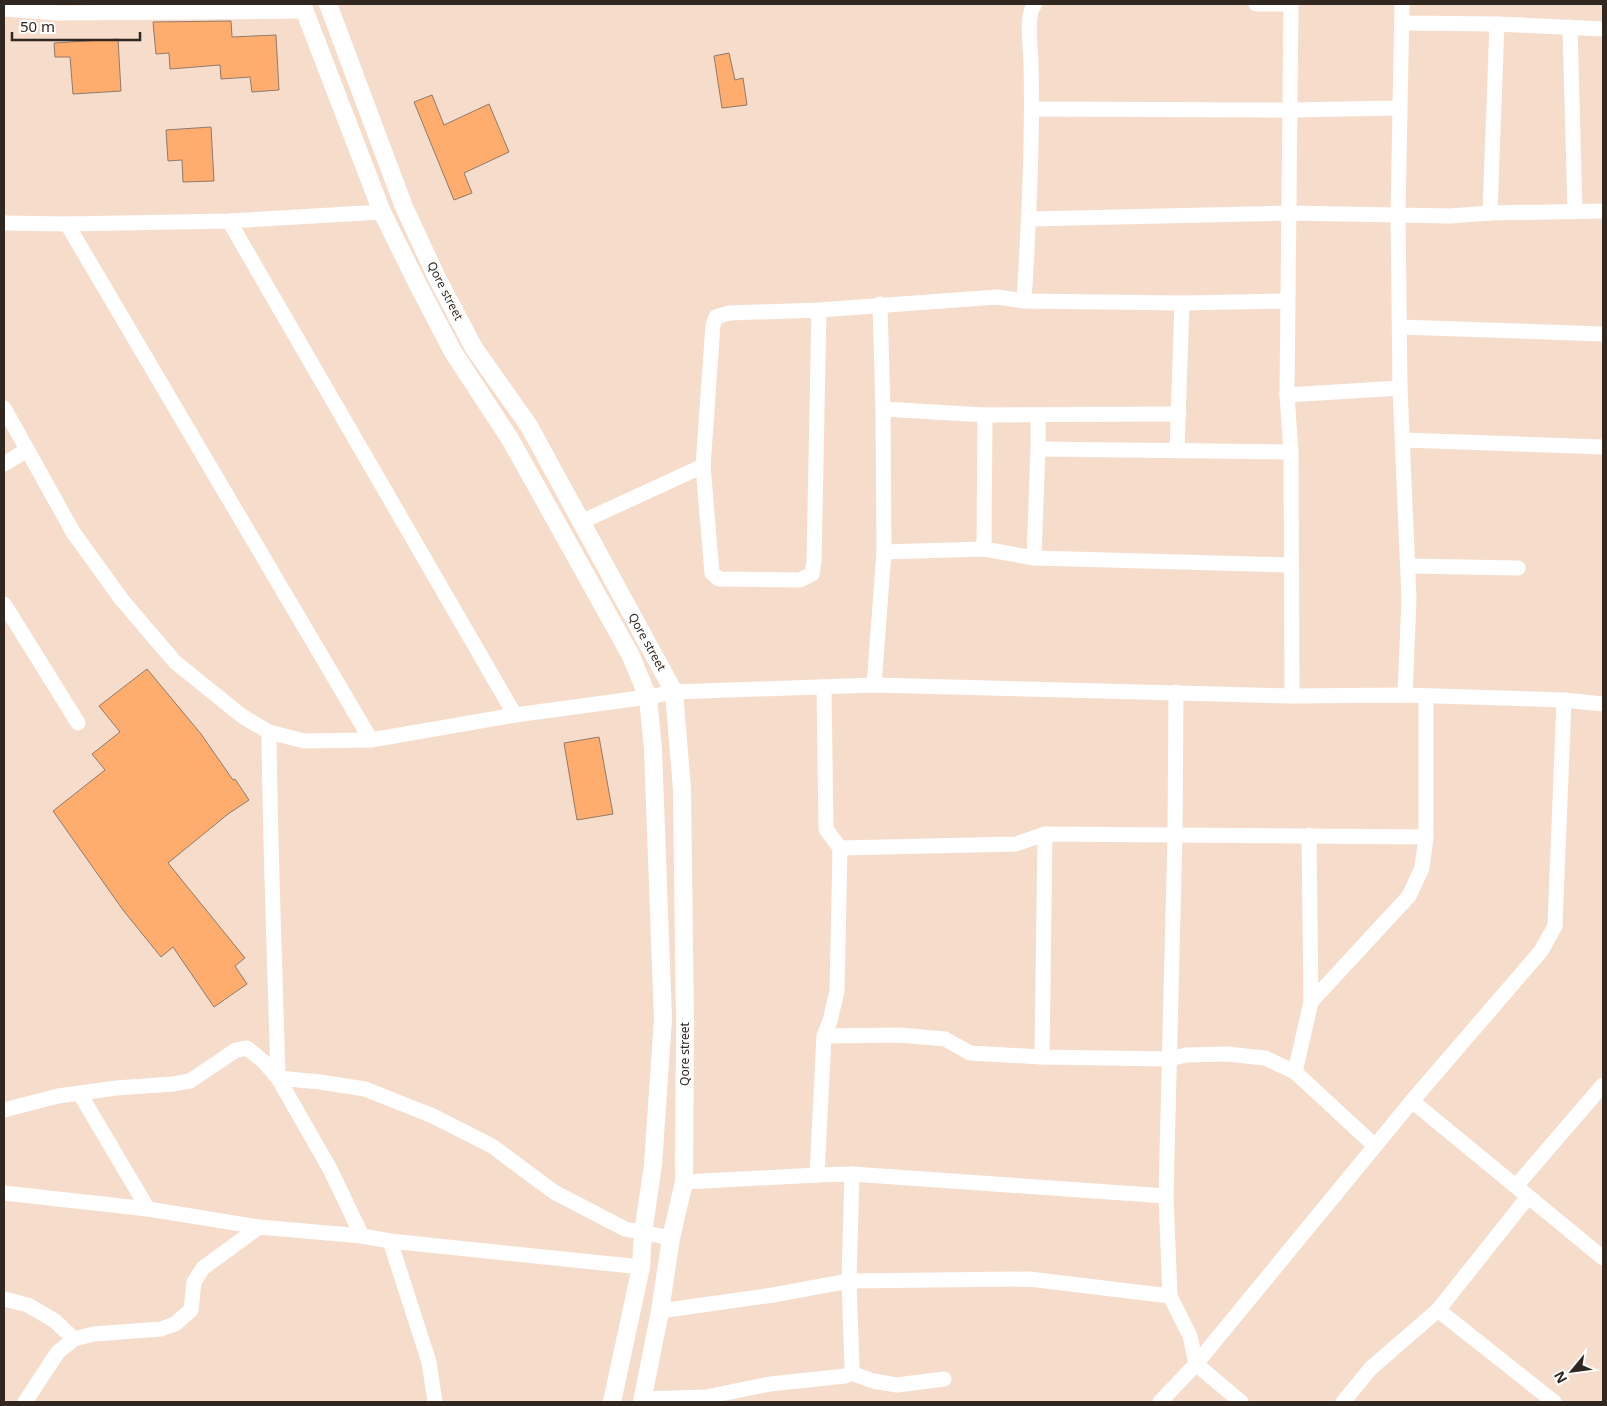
<svg xmlns="http://www.w3.org/2000/svg" width="1607" height="1406" viewBox="0 0 1607 1406" font-family="'Noto Sans',sans-serif">
	<rect width="100%" height="100%" fill="#f6ddcb"/>
	<g fill="#ffac6f" stroke="#917a6a">
		<polygon points="231,21 232,37 276,35 279,90 252,92 250,77 221,79 220,65 170,69 169,53 156,54 153,22"/>
		<polygon points="118,39 121,91 73,94 70,57 55,57 54,43"/>
		<polygon points="729,53 735,80 743,78 747,105 722,108 714,56"/>
		<polygon points="432,95 444,125 489,104 509,152 464,173 472,193 454,200 414,102"/>
		<polygon points="211,127 214,181 183,182 182,160 168,161 166,130"/>
		<polygon points="147,669 201,734 233,780 235,779 249,800 228,814 168,863 245,958 235,966 247,984 214,1007 173,947 161,957 123,910 53,811 105,770 92,754 120,732 99,706"/>
		<polygon points="599,737 613,814 577,820 564,743"/>
	</g>
	<g fill="none" stroke-linecap="round" stroke-linejoin="round">
		<g stroke="#fff" stroke-width="15">
			<polyline points="1256,4 1291,4"/>
			<polyline points="1291,4 1287,395 1291,452 1292,696"/>
			<polyline points="1402,4 1398,214 1400,388 1409,599 1405,695"/>
			<polyline points="4,9 58,13 304,11"/>
			<polyline points="1402,23 1497,24 1603,29"/>
			<polyline points="1570,27 1575,211"/>
			<polyline points="1032,109 1290,110 1399,108"/>
			<polyline points="1490,213 1497,24"/>
			<polyline points="1029,219 1289,213 1450,216 1490,213 1603,211"/>
			<polyline points="229,221 515,715"/>
			<polyline points="4,223 67,224 229,221 382,212"/>
			<polyline points="67,224 371,740"/>
			<path d="M1024,301C1029,222 1033,143 1031,64C1031,49 1025,14 1035,4"/>
			<polyline points="819,310 814,561 812,574 800,580 719,579 712,573 703,466 713,325 716,317 729,313 819,310 997,297 1024,301 1182,303 1287,301"/>
			<polyline points="1400,327 1603,334"/>
			<polyline points="1287,395 1400,388"/>
			<polyline points="4,408 73,532 122,600 175,662 242,716 269,732 304,741 371,740 515,715 648,697 674,692 874,685 1292,696 1405,695 1564,700 1603,704"/>
			<polyline points="883,409 985,415 1179,414"/>
			<polyline points="1403,440 1603,447"/>
			<polyline points="1038,449 1291,452"/>
			<polyline points="1177,450 1182,303"/>
			<polyline points="4,464 27,450"/>
			<polyline points="581,522 703,466"/>
			<polyline points="984,549 985,415"/>
			<polyline points="884,552 984,549 1034,558 1290,565"/>
			<polyline points="1034,558 1038,449 1038,416"/>
			<polyline points="1408,566 1518,568"/>
			<polyline points="4,604 78,723"/>
			<polyline points="874,685 884,552 883,409 880,304"/>
			<polyline points="1176,692 1175,835 1166,1196 1170,1296 1190,1336 1196,1364 1241,1402"/>
			<path d="M269,732C270,847 275,963 278,1078"/>
			<polyline points="840,848 1016,844 1045,834 1426,837"/>
			<polyline points="1311,1002 1409,896 1422,868 1426,837 1426,697"/>
			<polyline points="824,1036 899,1035 945,1039 970,1053 1042,1057 1169,1059 1186,1055 1227,1054 1265,1058 1295,1072 1375,1146"/>
			<polyline points="1042,1057 1045,834"/>
			<polyline points="1295,1072 1311,1002 1309,835"/>
			<polyline points="278,1078 320,1082 365,1089 433,1116 492,1146 554,1192 625,1229 671,1238"/>
			<polyline points="80,1094 148,1209"/>
			<polyline points="1412,1101 1603,1258"/>
			<polyline points="4,1110 58,1096 116,1088 173,1084 190,1081 236,1050 247,1048 263,1061 278,1078 330,1169 362,1236"/>
			<polyline points="817,1175 824,1036 830,1021 837,991 840,848 826,829 824,687"/>
			<polyline points="684,1182 817,1175 852,1174 1166,1196"/>
			<polyline points="1516,1186 1603,1085"/>
			<polyline points="4,1193 148,1209 259,1227 362,1236 390,1241 641,1267"/>
			<polyline points="390,1241 429,1362 435,1402"/>
			<polyline points="4,1299 28,1305 55,1321 74,1339"/>
			<polyline points="1438,1310 1554,1402"/>
			<polyline points="660,1311 773,1295 849,1281 1029,1279 1170,1296"/>
			<polyline points="851,1373 852,1366 849,1281 852,1174"/>
			<polyline points="642,1399 706,1397 770,1384 845,1376 851,1373 873,1381 897,1385 944,1379"/>
			<polyline points="25,1402 58,1352 74,1339 94,1334 161,1329 175,1324 191,1310 194,1282 203,1268 259,1227"/>
			<polyline points="1160,1402 1196,1364 1412,1101 1541,951 1555,926 1564,700"/>
			<polyline points="1343,1402 1371,1368 1438,1310 1528,1197"/>
		</g>
		<g stroke="#fff" stroke-width="18">
			<polyline points="302,4 382,212 416,281 453,352 510,439 562,532 630,654 648,697 653,750 663,1019 653,1165 643,1233 641,1267 612,1402"/>
			<polyline points="328,4 404,207 437,278 474,348 529,426 674,692 682,789 685,1025 684,1182 671,1238 660,1311 642,1402"/>
		</g>
	</g>
	<g text-anchor="middle" stroke-width="4" stroke-linejoin="round" paint-order="stroke">
		<g font-size="12" fill="#302720" stroke="#fff">
			<text transform="translate(445 291) rotate(63)" y="4">Qore street</text>
			<text transform="translate(647 642) rotate(61)" y="4">Qore street</text>
			<text transform="translate(685 1054) rotate(-90)" y="4">Qore street</text>
		</g>
	</g>
	<rect width="1607" height="1406" fill="none" stroke="#302720" stroke-width="10"/>
	<g transform="translate(1572 1371) rotate(241)" stroke="#ffffff" stroke-width="4" paint-order="stroke">
	<path d="M0-4L9 19L0 12L-9 19Z" fill="#302720"/>
	<text y="-8" font-size="14" font-weight="bold" text-anchor="middle" fill="#302720">N</text>
	</g>
	<path d="M12 32v8h128v-8" fill="none" stroke="#302720" stroke-width="2.5"/>
	<text x="20" y="32" font-size="15" fill="#302720" stroke="#ffffff" stroke-width="4" paint-order="stroke">50 m</text>
</svg>
